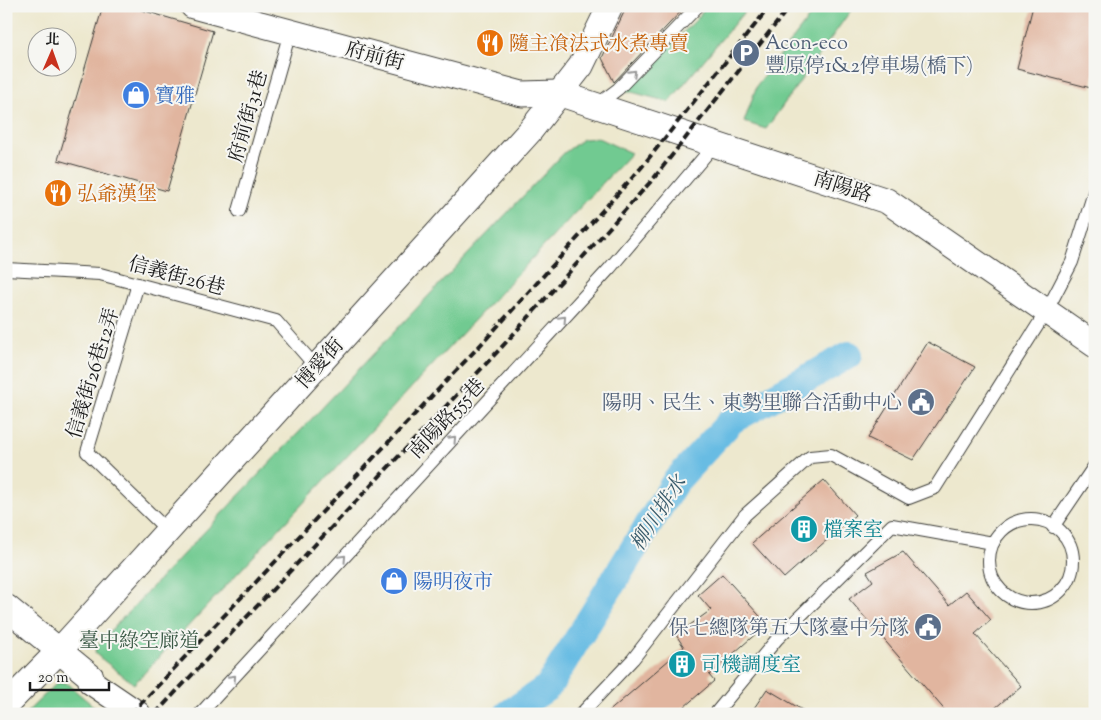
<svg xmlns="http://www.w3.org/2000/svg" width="1101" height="720" viewBox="0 0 1101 720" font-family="'Sorts Mill Goudy','Noto Serif TC',serif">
	<rect width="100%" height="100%" fill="#f6f6f2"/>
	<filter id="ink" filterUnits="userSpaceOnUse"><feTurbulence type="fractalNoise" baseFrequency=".02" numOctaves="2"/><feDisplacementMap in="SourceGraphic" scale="10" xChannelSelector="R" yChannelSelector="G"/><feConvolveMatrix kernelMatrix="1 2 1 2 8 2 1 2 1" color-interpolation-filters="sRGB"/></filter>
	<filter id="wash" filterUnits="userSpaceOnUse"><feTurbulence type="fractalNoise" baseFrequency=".0096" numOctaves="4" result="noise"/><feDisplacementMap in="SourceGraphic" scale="20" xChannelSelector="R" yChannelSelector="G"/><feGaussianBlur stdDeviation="1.12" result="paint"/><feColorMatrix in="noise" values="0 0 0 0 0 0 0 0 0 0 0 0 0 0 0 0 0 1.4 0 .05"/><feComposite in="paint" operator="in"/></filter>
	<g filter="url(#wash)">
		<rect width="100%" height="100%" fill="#ede8ce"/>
		<g fill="#71ca91" stroke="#467356">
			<polygon points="707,6 749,6 669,102 624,90 696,20"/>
			<polygon points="818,6 854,6 766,129 744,122 757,85"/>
			<polygon points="598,138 631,153 134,684 98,656 95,652 97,645 564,153 583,139"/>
			<polygon points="57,683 66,683 103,714 25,714"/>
		</g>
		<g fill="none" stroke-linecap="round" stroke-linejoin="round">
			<polyline stroke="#67bce3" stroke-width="28" points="508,714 548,687 675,482 732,420 849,355"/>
		</g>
		<g id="blocks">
			<g fill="#e1b59f">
				<polygon points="103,6 128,6 213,31 167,191 58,160"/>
				<polygon points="627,6 686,6 614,82 602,58"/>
				<polygon points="1033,6 1095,6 1095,71 1091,88 1017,69"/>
				<polygon points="928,342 975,367 913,460 868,438"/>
				<polygon points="824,480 855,515 784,578 752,543"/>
				<polygon points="903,552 949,605 966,591 991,620 975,634 1021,686 988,714 948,714 849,599 873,581 867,572"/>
				<polygon points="722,574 767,624 709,675 714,681 676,714 606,714 684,647 676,635 711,610 698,595"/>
				<polygon points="767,689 809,714 750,714"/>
			</g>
		</g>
	</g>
	<g filter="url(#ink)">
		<use href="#blocks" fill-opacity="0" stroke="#3b3b37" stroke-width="1"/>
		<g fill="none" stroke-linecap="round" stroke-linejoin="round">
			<g stroke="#3b3b37" stroke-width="14">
				<g id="service">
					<polyline points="597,105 618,89 698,6"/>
					<polyline points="239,211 290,32"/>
					<polyline points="6,269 100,274 276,321 316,367"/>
					<polyline points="138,284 87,452 168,531"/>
					<circle cx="1031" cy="561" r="42"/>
					<polyline points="1053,527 1095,465"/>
					<polyline points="200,714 610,268 715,144"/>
					<polyline points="581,714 633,659 745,515 810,457 831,455 909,498 935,488 1046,312 1072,262 1095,189"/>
					<polyline points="715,714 777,639 892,525 993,543"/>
				</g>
			</g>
			<g stroke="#3b3b37" stroke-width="27">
				<g id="minor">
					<polyline points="193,6 522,94 558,93 887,201 1095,345"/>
					<polyline points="6,607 91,677 91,682 138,714"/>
					<polyline points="6,705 59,651 530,131 581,66 610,6"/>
				</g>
			</g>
			<use href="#service" stroke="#fff" stroke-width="12"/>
			<use href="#minor" stroke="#fff" stroke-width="25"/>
			<g stroke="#1c1c1c" stroke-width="4" stroke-dasharray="8 4" stroke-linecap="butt">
				<polyline points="131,714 487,338 641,168 770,6"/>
				<polyline points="155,714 500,349 654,178 790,6"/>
			</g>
		</g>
		<defs><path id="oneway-chevron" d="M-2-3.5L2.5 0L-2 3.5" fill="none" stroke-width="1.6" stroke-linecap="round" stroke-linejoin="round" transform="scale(1.25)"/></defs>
		<g stroke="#999">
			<use href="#oneway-chevron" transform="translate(633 73) rotate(-45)"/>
			<use href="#oneway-chevron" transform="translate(563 319) rotate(-47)"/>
			<use href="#oneway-chevron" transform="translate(453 439) rotate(-47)"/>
			<use href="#oneway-chevron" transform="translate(343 558) rotate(-47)"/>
			<use href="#oneway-chevron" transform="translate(233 678) rotate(-47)"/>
		</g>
	</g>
	<defs>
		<g id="restaurant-disc" transform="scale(1.4375)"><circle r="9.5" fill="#e8710a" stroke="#f6f6f2"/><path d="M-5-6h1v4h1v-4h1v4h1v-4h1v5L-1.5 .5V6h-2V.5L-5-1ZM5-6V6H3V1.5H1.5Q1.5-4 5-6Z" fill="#fff"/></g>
		<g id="parking-disc" transform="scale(1.4375)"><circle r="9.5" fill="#5c6f8a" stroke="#f6f6f2"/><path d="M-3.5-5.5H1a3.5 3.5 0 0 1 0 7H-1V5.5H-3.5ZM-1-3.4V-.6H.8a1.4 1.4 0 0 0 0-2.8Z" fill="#fff"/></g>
		<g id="shop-disc" transform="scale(1.4375)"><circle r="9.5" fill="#3f7fe0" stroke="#f6f6f2"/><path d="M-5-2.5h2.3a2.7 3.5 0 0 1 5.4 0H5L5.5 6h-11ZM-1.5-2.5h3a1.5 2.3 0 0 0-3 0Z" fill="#fff"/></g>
		<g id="civic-disc" transform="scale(1.4375)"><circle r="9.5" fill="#5c6f8a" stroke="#f6f6f2"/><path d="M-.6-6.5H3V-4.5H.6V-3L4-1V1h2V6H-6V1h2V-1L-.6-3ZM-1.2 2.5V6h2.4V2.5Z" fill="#fff"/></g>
		<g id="building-disc" transform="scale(1.4375)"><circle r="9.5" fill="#0f9aa8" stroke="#f6f6f2"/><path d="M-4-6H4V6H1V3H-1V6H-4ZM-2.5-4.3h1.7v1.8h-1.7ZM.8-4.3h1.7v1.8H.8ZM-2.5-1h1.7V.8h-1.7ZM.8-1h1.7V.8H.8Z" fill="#fff"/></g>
	</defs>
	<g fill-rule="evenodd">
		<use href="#restaurant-disc" x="490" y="43"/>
		<use href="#parking-disc" x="746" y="53"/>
		<use href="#shop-disc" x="136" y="95"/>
		<use href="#restaurant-disc" x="58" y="193"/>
		<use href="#civic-disc" x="921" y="402"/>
		<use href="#building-disc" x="804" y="529"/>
		<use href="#shop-disc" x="394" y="581"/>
		<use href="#civic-disc" x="928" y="627"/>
		<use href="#building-disc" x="682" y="664"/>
	</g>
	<g text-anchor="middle" stroke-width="4" stroke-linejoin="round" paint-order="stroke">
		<g font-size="20" fill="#4e5e75" stroke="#f6f6f2" text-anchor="end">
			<text x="765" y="49" text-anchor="start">Acon-eco<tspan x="765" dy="23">豐原停1&amp;2停車場(橋下)</tspan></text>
			<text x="902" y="409">陽明、民生、東勢里聯合活動中心</text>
			<text x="909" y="634">保七總隊第五大隊臺中分隊</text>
		</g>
		<g font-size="20" fill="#c56008" stroke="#f6f6f2" text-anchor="start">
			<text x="509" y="50">隨主飡法式水煮專賣</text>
			<text x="77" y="200">弘爺漢堡</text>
		</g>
		<g font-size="20" fill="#1c1c1c" stroke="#f6f6f2">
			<text transform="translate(375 55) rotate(15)" y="7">府前街</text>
			<text transform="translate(247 116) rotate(-74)" y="7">府前街31巷</text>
			<text transform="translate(843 186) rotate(18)" y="7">南陽路</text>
			<text transform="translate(177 275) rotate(15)" y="7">信義街26巷</text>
			<text transform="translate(319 363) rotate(-48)" y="7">博愛街</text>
			<text transform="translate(92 373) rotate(-73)" y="7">信義街26巷12弄</text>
			<text transform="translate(446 418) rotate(-47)" y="7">南陽路555巷</text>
		</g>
		<g font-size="20" fill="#366cbe" stroke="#f6f6f2" text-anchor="start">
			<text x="155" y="102">寶雅</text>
			<text x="413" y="588">陽明夜市</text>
		</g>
		<g font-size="20" fill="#0d838f" stroke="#f6f6f2" text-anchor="start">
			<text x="823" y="536">檔案室</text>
			<text x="701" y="671">司機調度室</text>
		</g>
		<g font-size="20" fill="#3a5945" stroke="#f6f6f2">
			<text x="139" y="647">臺中綠空廊道</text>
		</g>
		<g font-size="21" font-style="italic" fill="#3a5c6c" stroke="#f6f6f2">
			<text transform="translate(658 513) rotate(-57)" y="7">柳川排水</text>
		</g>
	</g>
	<rect width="1101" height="720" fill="none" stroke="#f6f6f2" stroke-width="25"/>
	<g transform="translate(52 52) rotate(2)"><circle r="24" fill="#f6f6f2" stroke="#9f9f9c"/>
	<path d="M0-4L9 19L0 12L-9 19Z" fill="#c8321e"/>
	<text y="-8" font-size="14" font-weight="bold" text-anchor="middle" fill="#1c1c1c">北</text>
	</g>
	<path d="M30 682v8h79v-8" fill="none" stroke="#1c1c1c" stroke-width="2.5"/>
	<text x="38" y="682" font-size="15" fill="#1c1c1c" stroke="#f6f6f2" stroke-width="4" paint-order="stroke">20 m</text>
</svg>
